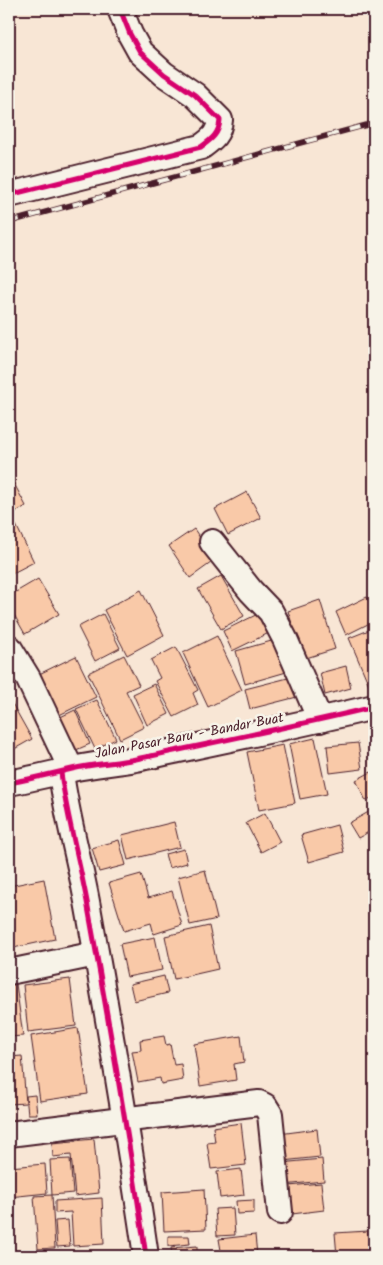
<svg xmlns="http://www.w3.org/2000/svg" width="383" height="1265" viewBox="0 0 383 1265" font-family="Kalam,sans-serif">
	<rect width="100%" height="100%" fill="#f8e6d5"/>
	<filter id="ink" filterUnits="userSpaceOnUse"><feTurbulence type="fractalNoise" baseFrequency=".02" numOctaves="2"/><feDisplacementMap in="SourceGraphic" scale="10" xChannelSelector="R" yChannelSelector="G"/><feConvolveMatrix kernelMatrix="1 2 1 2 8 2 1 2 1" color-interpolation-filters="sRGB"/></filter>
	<g filter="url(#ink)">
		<g fill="#f9c9a8" stroke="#4a1f2b">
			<polygon points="9,476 10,476 26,506 9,516"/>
			<polygon points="247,492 261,518 228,535 215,509"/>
			<polygon points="16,525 34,562 9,575 9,528"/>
			<polygon points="194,529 215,560 190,578 169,546"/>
			<polygon points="221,576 244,616 221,629 198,589"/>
			<polygon points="38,579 59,614 25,634 9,606 9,596"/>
			<polygon points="141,590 164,635 127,655 104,610"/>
			<polygon points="367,597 374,612 374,621 346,635 336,612"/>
			<polygon points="320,600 335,649 303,659 288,611"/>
			<polygon points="264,611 273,631 232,651 223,631"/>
			<polygon points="103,614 120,648 95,661 78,627"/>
			<polygon points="374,628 374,683 369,685 349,638"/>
			<polygon points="217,636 242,690 208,707 183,653"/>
			<polygon points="282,638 290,671 245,684 236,651"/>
			<polygon points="176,647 198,690 193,693 198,705 174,717 155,681 160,678 151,660"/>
			<polygon points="124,655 139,685 126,691 144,727 120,739 88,673"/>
			<polygon points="76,656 96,697 53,718 33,677"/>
			<polygon points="346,666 351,688 325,695 320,673"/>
			<polygon points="292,677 297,697 250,709 245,689"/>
			<polygon points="154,684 169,714 147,725 133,694"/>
			<polygon points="9,698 32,739 9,752"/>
			<polygon points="97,700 116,739 95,749 76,709"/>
			<polygon points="75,710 90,744 69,753 54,720"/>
			<polygon points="315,738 327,794 300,799 289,744"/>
			<polygon points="358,743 362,769 330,773 327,746"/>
			<polygon points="283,745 295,803 259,810 247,752"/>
			<polygon points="371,772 374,777 374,796 366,801 356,780"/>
			<polygon points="374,809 374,829 358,838 349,823"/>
			<polygon points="265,813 280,842 261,852 246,823"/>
			<polygon points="174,822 180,847 128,860 122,835"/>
			<polygon points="337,825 344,852 309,862 301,835"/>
			<polygon points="119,840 126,865 99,872 92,848"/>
			<polygon points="184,849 187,863 169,868 165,854"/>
			<polygon points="205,870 217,919 190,925 178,877"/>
			<polygon points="141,874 148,898 172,891 182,925 154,934 151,923 124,931 109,883"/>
			<polygon points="44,879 55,939 13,948 9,928 9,886"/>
			<polygon points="209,926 218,969 174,979 165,936"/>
			<polygon points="155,937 162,970 127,977 120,944"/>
			<polygon points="164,976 168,993 134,1001 130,984"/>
			<polygon points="70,979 76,1026 28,1032 23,985"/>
			<polygon points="16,984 23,1036 9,1037 9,985"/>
			<polygon points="78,1028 88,1094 40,1101 31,1036"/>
			<polygon points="164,1036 166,1045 170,1044 174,1065 181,1064 183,1080 161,1084 160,1078 138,1082 132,1051 141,1050 140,1040"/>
			<polygon points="241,1036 244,1062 234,1064 236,1080 200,1086 194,1044"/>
			<polygon points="22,1056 26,1103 9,1104 9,1057"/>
			<polygon points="35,1095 37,1114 28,1114 26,1096"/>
			<polygon points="241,1123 246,1165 211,1169 207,1143 215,1142 213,1127"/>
			<polygon points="317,1129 320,1157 282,1161 279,1134"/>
			<polygon points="94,1139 99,1193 75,1196 71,1155 53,1157 52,1143"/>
			<polygon points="70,1159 73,1193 52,1195 50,1160"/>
			<polygon points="322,1159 324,1181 283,1185 280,1163"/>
			<polygon points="45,1164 47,1193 9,1197 9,1167"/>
			<polygon points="241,1169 244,1195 220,1198 217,1172"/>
			<polygon points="321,1183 324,1210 292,1214 289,1186"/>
			<polygon points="204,1189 206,1229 164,1231 162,1192"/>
			<polygon points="52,1195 55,1248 38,1249 34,1196"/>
			<polygon points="102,1198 104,1244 73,1246 71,1212 55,1213 55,1201"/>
			<polygon points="254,1200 254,1213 237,1214 236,1201"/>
			<polygon points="233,1208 235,1235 217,1236 215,1209"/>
			<polygon points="68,1220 70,1246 57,1247 55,1221"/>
			<polygon points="368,1231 369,1245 374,1245 374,1256 337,1256 335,1233"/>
			<polygon points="255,1235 257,1255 222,1256 219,1239"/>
			<polygon points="168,1236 189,1236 190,1244 168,1246"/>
			<polygon points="197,1246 197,1254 219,1252 219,1256 172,1256 171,1248"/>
		</g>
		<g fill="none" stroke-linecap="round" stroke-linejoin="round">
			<g stroke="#4a1f2b" stroke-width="28">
				<g id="minor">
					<path d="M9,195L201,147C212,139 219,134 220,120L195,95L164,74L140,52L130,34L120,9"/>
					<polyline points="212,542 251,591 271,612 285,639 320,720"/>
					<polyline points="9,647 28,678 71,769"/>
					<path d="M61,773C67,818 80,862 88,907C109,1023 129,1139 146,1256"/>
					<path d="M9,783C30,779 51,774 72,769C93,764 115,763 136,759C216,742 295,726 374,707"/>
					<polyline points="9,972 96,954"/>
					<polyline points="9,1134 259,1103 265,1106 270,1114 280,1212"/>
				</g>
			</g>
			<use href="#minor" stroke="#f7f3e8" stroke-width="24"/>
			<g stroke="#4a1f2b" stroke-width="5.5">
				<polyline id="rail" points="9,222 374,123"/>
			</g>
			<use href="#rail" stroke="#f7f3e8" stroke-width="4" stroke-dasharray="11" stroke-linecap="butt"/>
			<g stroke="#f7f3e8" stroke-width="8">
				<g id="cycleway">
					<path d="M9,195L201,147C212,139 219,134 220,120L195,95L164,74L140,52L130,34L120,9"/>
					<path d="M61,773C67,818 80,862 88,907C109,1023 129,1139 146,1256"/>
					<path d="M9,783C30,779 51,774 72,769C93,764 115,763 136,759C216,742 295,726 374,707"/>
				</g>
			</g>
			<use href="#cycleway" stroke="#d6006c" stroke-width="5"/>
		</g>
	</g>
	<g text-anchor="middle" stroke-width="5" stroke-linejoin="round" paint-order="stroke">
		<g font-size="14" fill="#4a1f2b" stroke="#f7f3e8">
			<text transform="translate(189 735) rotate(-11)" y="5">Jalan Pasar Baru - Bandar Buat</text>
		</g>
	</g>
	<rect width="383" height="1265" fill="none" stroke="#f7f3e8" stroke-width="30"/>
	<rect x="15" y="15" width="353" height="1235" fill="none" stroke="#4a1f2b" stroke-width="2" filter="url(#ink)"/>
</svg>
